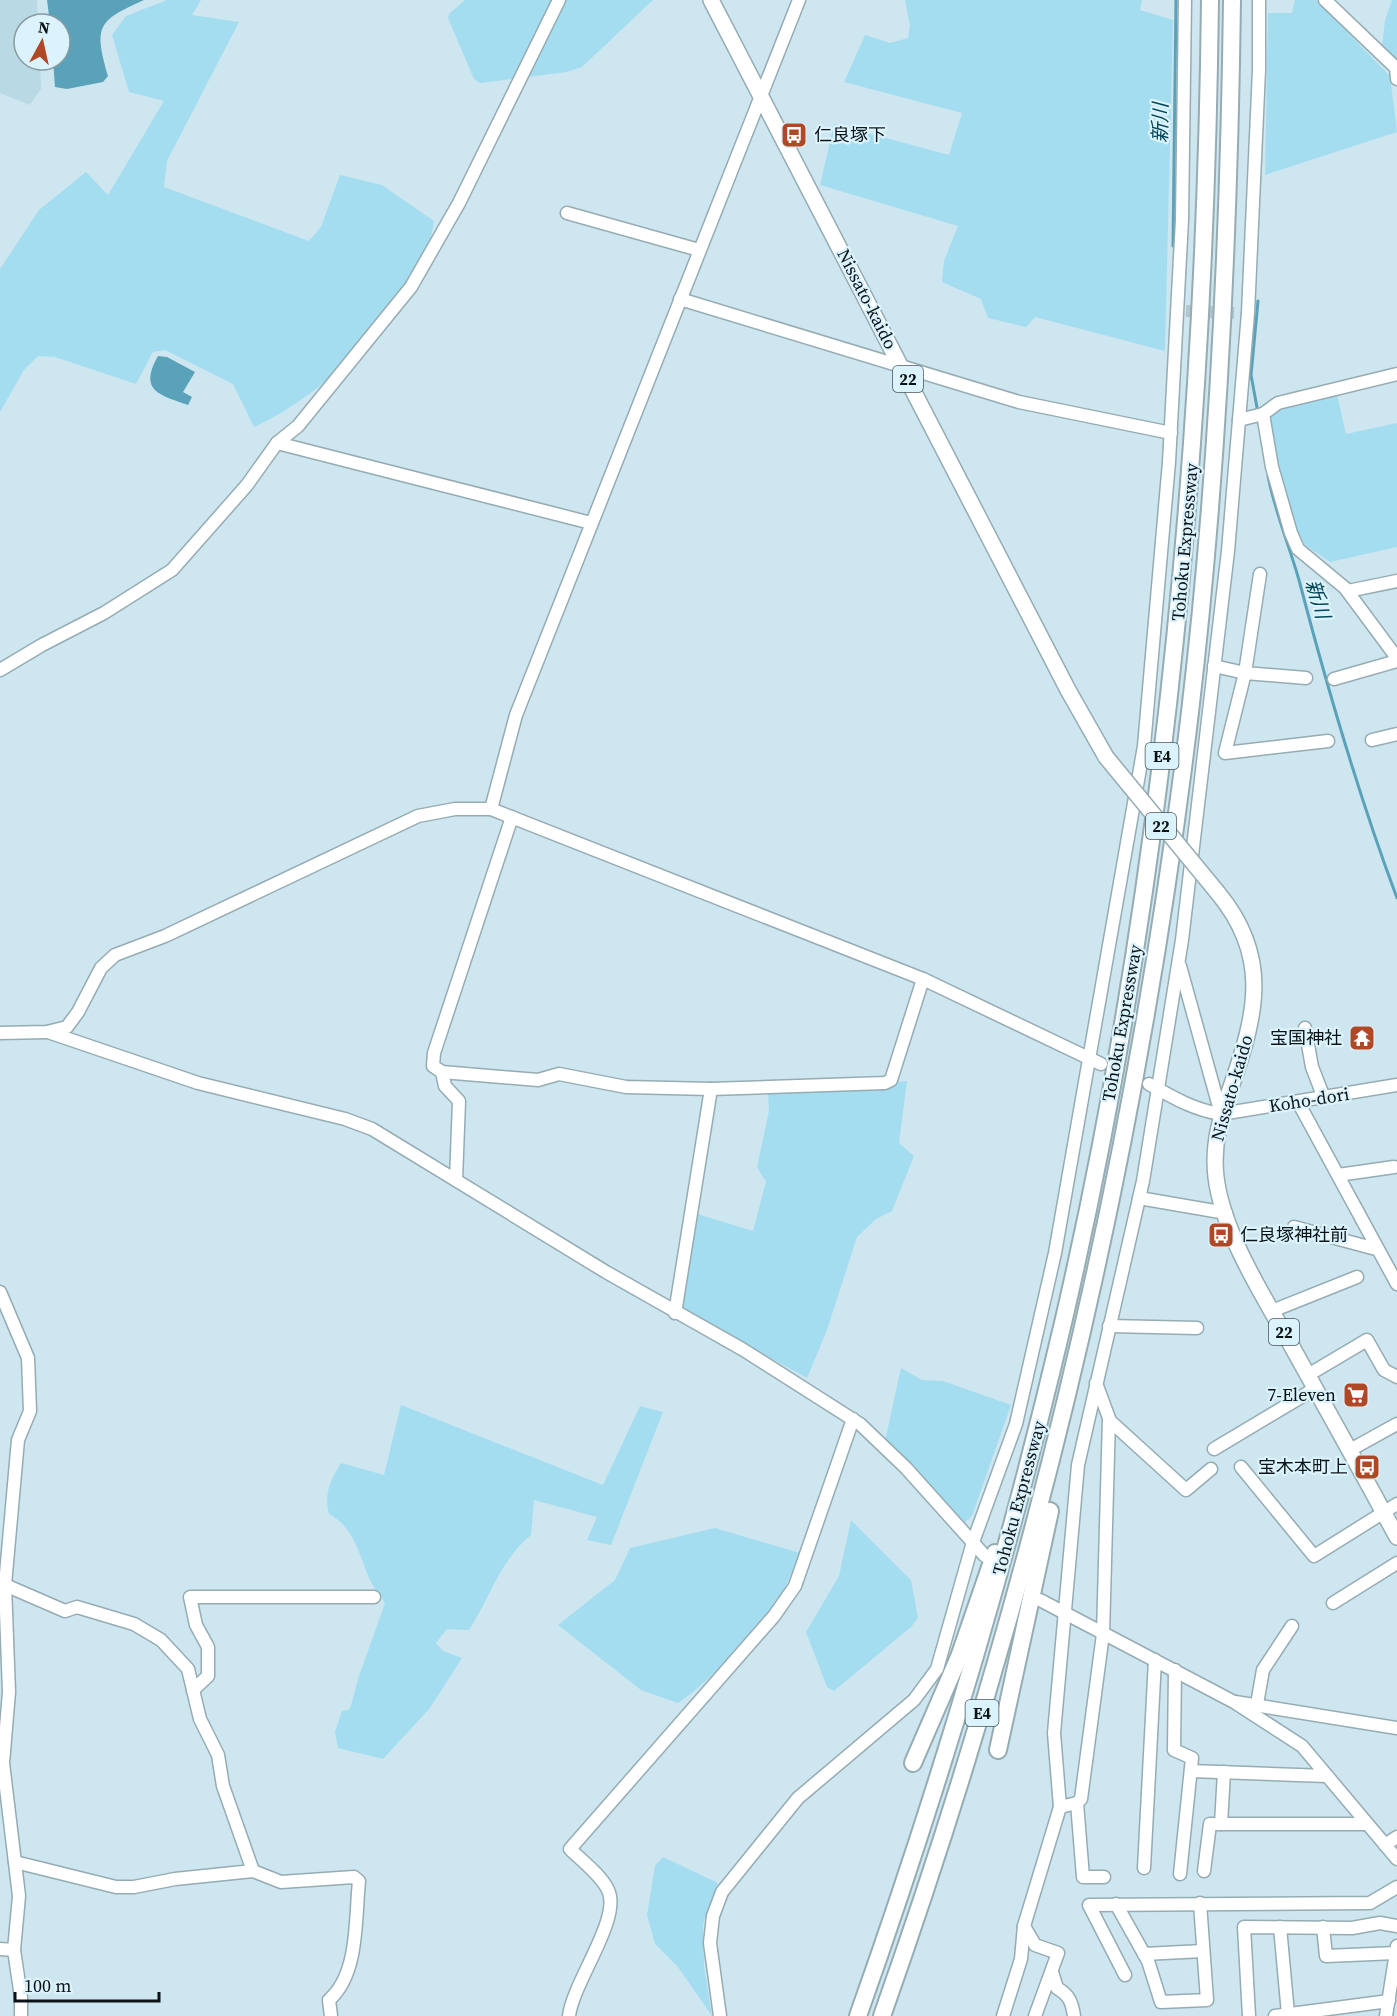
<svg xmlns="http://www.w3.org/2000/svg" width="1397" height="2016" viewBox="0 0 1397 2016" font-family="'Source Serif 4','Noto Sans JP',serif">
	<rect width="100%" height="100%" fill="#cee6ef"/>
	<polygon fill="#b9dae5" points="0,0 37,0 38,24 24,24 24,60 40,60 41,89 30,105 0,93"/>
	<g fill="#a5ddf0">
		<path d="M167,0H201L192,15L239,22L167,161L164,187L309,241L321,227L340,175L382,185L434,221C432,231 431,243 427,252C394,324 325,395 254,427L233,384L165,350L153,352L136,384L55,357L38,356L24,370L0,412V269L39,210L86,172L108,195L164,101L129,92L112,35L126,16Z"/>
		<polygon points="465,0 653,0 582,67 567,72 480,83 474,79 448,18 449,14"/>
		<polygon points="905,0 1142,0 1140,10 1173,20 1165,351 1035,317 1026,327 988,318 981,299 942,282 944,261 958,226 820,185 834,124 949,155 962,113 844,82 865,35 890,43 908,38 910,26"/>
		<polygon points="1295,0 1316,0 1390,76 1397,132 1265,175 1268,13 1292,13"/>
		<polygon points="1392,0 1397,0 1397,59 1382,46 1385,20"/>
		<polygon points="1337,394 1346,434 1397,423 1397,547 1330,562 1305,545 1290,517 1267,418 1305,397"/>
		<polygon points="907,1081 899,1143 914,1156 892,1211 876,1219 857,1237 827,1330 807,1378 682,1310 694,1213 753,1231 766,1182 757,1167 769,1111 768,1094"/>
		<polygon points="901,1368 922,1380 943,1381 1011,1405 972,1516 964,1523 885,1441"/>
		<path d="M401,1405L603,1485L640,1406L663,1412L611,1545L587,1540L597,1517L534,1500L531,1535C500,1560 490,1598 469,1630L447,1629L436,1643L443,1651L462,1658L430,1708L383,1759L338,1748L335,1732L342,1711L350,1709L358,1679L385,1603C380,1595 373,1587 369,1578C359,1554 354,1527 329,1514C324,1493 330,1481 341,1463L384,1475Z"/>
		<polygon points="851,1520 911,1580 918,1618 911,1627 834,1691 827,1687 806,1632 839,1576"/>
		<path d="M715,1528L800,1553C794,1565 790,1579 783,1591C764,1624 710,1682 678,1703L641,1690L558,1625L615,1580L630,1548Z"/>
		<polygon points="663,1857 718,1883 703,1924 704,1966 712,2016 678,1967 655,1944 647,1915 655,1866"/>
	</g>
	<g fill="#5aa2b9">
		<path d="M47,0H144C97,21 94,26 108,76L103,82L67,89L55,87L53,60H60V24H50Z"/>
		<path d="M158,356L167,357L195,372L183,392L192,397L188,405C160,395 138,391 158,356Z"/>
	</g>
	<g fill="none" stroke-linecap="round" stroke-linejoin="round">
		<g stroke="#5aa2b9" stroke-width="3">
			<polyline points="1173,246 1176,0"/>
			<polyline points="1258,301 1251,375 1258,413"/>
			<path d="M1268,476C1275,512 1289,545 1299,580C1327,687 1358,794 1397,898"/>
		</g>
		<polyline stroke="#b1c6ce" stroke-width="12" stroke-dasharray="12 6" stroke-linecap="butt" points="1186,311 1236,313"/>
		<g stroke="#95acb3" stroke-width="15">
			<g id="minor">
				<polyline points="1325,0 1396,68 1397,79"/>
				<polyline points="567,213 699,250"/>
				<polyline points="680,299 1019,402 1171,433"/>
				<polyline points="1263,414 1272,467 1291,533 1298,549 1345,588 1397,658"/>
				<polyline points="1239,420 1263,414 1278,403 1397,374"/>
				<polyline points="277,443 591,523"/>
				<polyline points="1260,574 1245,673 1306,678"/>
				<polyline points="1348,591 1397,581"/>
				<polyline points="1214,666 1245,673 1225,753 1328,741"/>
				<polyline points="0,670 42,645 104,613 172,570 247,485 277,443 298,426 411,287 459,203 559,0"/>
				<polyline points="1334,679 1397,661"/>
				<polyline points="1372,740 1397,734"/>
				<polyline points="491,809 516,715 799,0"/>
				<polyline points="512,817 434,1053 433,1066 442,1072 538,1080 559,1074 626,1087 711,1089 885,1083 891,1080 923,979"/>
				<polyline points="1305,1028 1312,1067 1324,1098"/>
				<polyline points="48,1032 198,1083 345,1119 372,1129 606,1272 742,1349 860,1424 906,1468 985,1556"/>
				<polyline points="0,1033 47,1032 67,1027 78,1012 101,968 115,955 165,936 418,816 455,809 491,809 923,979 1101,1064"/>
				<polyline points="442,1072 445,1086 459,1101 456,1180"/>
				<path d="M1149,1084C1172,1097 1194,1110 1221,1114L1180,966"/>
				<polyline points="1298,1102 1397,1284"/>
				<polyline points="1221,1114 1397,1085"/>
				<polyline points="1338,1175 1394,1167"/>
				<polyline points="1139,1198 1226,1213"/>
				<polyline points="1294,1227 1376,1249"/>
				<polyline points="0,1292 28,1358 30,1411 18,1440 5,1585 9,1692 3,1763 19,1896 14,1950 21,1997 21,2016"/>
				<polyline points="1272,1311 1357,1277"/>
				<polyline points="675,1313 711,1089"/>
				<polyline points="1109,1326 1197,1328"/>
				<polyline points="1308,1375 1367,1340 1384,1370 1397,1377"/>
				<polyline points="1109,1420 1186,1490 1211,1469"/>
				<polyline points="1214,1449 1316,1388"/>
				<polyline points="1350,1450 1397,1424"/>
				<polyline points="1241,1467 1314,1556 1397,1504"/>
				<polyline points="5,1585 65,1611 77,1607 134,1624 161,1640 188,1669 200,1719 218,1755 223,1786 253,1871"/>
				<polyline points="1040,1600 1234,1702 1302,1746 1397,1859"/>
				<polyline points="1333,1603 1397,1563"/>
				<polyline points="1175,1670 1174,1750 1192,1758 1180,1874"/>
				<polyline points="193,1690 208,1676 208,1647 196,1625 190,1597 374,1597"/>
				<polyline points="1235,1702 1397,1728"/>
				<polyline points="1257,1704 1263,1670 1292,1626"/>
				<polyline points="1191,1771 1327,1776"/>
				<polyline points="1224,1772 1221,1824 1367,1824"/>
				<polyline points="1077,1803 1083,1877 1104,1877"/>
				<polyline points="1060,1807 1077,1803 1081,1799 1103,1634 1109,1418 1096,1383"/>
				<polyline points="1385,1845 1397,1837"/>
				<path d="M15,1862L116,1887H134L175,1879L253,1871L281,1882L354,1877L359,1881C355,1919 359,1974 329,2000L331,2016"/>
				<polyline points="1144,1868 1155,1660"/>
				<polyline points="1204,1871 1210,1824 1221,1824"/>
				<polyline points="1116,1904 1148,1961 1161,2002 1207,2000 1200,1903"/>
				<polyline points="1024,1926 1035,1945 1058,1953 1035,2016"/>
				<polyline points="1280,1927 1288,2014"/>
				<polyline points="1323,1927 1326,1956 1396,1953"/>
				<polyline points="0,1949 14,1950"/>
				<polyline points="1144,1954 1203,1951"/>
				<path d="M1052,1972L1057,1988C1069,1995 1072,2002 1074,2016"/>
				<polyline points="1125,1975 1089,1905 1370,1903 1397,1887"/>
				<path d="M569,2016C573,1982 622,1918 608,1890C601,1875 582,1861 570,1849L774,1616L795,1586L853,1419"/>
				<polyline points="720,2016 710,1943 713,1916 722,1892 798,1798 914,1700 937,1669 973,1542 1016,1424 1055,1253 1144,746 1169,462 1182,220 1185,0"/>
				<polyline points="1003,2016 1021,1959 1024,1926 1060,1807 1054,1733 1078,1465 1143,1181 1182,940 1228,551 1248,313 1259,70 1259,0"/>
				<polyline points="1249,2016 1244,1927 1352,1928 1380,1923 1397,1926"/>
				<polyline points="1275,2016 1389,2001"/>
				<polyline points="1386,2016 1397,1946"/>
			</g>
		</g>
		<g stroke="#95acb3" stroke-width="18">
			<g id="major">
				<polyline points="711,0 1068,690 1106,757"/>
				<path d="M1218,893C1270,956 1257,1012 1232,1084C1221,1116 1212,1143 1216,1177C1223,1236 1268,1303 1296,1354C1330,1415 1364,1476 1397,1537"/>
			</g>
		</g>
		<g stroke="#95acb3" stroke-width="20">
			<g id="highway">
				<polyline points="998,1750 1050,1511"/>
				<polyline points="913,1763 959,1657 995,1553"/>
				<path d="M858,2016C939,1788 1008,1558 1063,1323C1164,889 1205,444 1210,0"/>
				<path d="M882,2016C1032,1593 1137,1157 1190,712C1218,476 1229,238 1232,0"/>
			</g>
		</g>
		<use href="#minor" stroke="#fff" stroke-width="12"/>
		<use href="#major" stroke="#fff" stroke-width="15"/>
		<use href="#highway" stroke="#fff" stroke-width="16"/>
		<g stroke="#95acb3" stroke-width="18" stroke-linecap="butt">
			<polyline id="major-bridge" points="1106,757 1218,893"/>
		</g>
		<use href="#major-bridge" stroke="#fff" stroke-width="15"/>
	</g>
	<defs>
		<g id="bus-square" transform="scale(1.35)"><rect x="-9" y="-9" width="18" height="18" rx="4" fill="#b04826" stroke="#dbf3fc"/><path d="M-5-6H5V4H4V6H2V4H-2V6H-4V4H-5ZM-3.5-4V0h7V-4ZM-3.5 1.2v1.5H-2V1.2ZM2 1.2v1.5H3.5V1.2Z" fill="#fff"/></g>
		<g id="temple-square" transform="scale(1.35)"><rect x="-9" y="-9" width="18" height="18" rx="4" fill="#b04826" stroke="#dbf3fc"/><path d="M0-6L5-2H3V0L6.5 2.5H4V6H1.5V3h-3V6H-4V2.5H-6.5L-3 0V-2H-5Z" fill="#fff"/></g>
		<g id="supermarket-square" transform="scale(1.35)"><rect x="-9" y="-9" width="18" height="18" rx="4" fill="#b04826" stroke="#dbf3fc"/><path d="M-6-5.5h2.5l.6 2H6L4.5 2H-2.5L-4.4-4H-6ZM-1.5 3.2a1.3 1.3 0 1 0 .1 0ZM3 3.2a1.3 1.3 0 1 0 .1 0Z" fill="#fff"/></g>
	</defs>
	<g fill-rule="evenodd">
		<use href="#bus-square" x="794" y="135"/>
		<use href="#temple-square" x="1362" y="1038"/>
		<use href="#bus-square" x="1221" y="1235"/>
		<use href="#supermarket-square" x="1356" y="1395"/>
		<use href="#bus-square" x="1367" y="1467"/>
	</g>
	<g text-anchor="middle" stroke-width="4.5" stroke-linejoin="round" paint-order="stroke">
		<g fill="#dbf3fc" stroke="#49565b" stroke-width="1.5">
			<rect x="893" y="366" width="30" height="26" rx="4.5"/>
			<rect x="1145.5" y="743" width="33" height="26" rx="4.5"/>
			<rect x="1146" y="813" width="30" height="26" rx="4.5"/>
			<rect x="1269" y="1319" width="30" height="26" rx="4.5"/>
			<rect x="965.5" y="1700" width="33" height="26" rx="4.5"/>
		</g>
		<g font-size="16" font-weight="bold" fill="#0b1316">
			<text x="908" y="385">22</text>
			<text x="1162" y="762">E4</text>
			<text x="1161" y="832">22</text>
			<text x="1284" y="1338">22</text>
			<text x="982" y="1719">E4</text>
		</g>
		<g font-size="18" fill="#0b1316" stroke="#dbf3fc" text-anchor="end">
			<text x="814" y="141" text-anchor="start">仁良塚下</text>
			<text x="1342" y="1044">宝国神社</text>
			<text x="1240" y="1241" text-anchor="start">仁良塚神社前</text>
			<text x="1336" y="1401">7-Eleven</text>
			<text x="1348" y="1473">宝木本町上</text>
		</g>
		<g font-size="18" fill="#0b1316" stroke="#dbf3fc">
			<text transform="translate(867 299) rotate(63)" y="6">Nissato-kaido</text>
			<text transform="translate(1185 542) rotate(-85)" y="6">Tohoku Expressway</text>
			<text transform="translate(1122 1023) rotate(-80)" y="6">Tohoku Expressway</text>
			<text transform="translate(1232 1088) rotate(-74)" y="6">Nissato-kaido</text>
			<text transform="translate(1309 1100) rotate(-9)" y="6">Koho-dori</text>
			<text transform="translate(1019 1498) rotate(-75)" y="6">Tohoku Expressway</text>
		</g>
		<g font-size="20" font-style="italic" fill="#044758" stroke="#dbf3fc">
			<text transform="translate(1160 123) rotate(-89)" y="7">新川</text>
			<text transform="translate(1318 599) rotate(73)" y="7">新川</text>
		</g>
	</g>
	<g transform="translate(42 42) rotate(8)"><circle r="28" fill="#dbf3fc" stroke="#8899a0" stroke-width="1.5"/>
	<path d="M0-4.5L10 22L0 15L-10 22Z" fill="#b04826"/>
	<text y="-9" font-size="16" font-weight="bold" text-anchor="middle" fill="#0b1316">N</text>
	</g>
	<path d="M15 1992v9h144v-9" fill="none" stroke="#0b1316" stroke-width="3"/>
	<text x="24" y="1992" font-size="18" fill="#0b1316" stroke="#dbf3fc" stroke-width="4.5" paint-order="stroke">100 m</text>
</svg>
